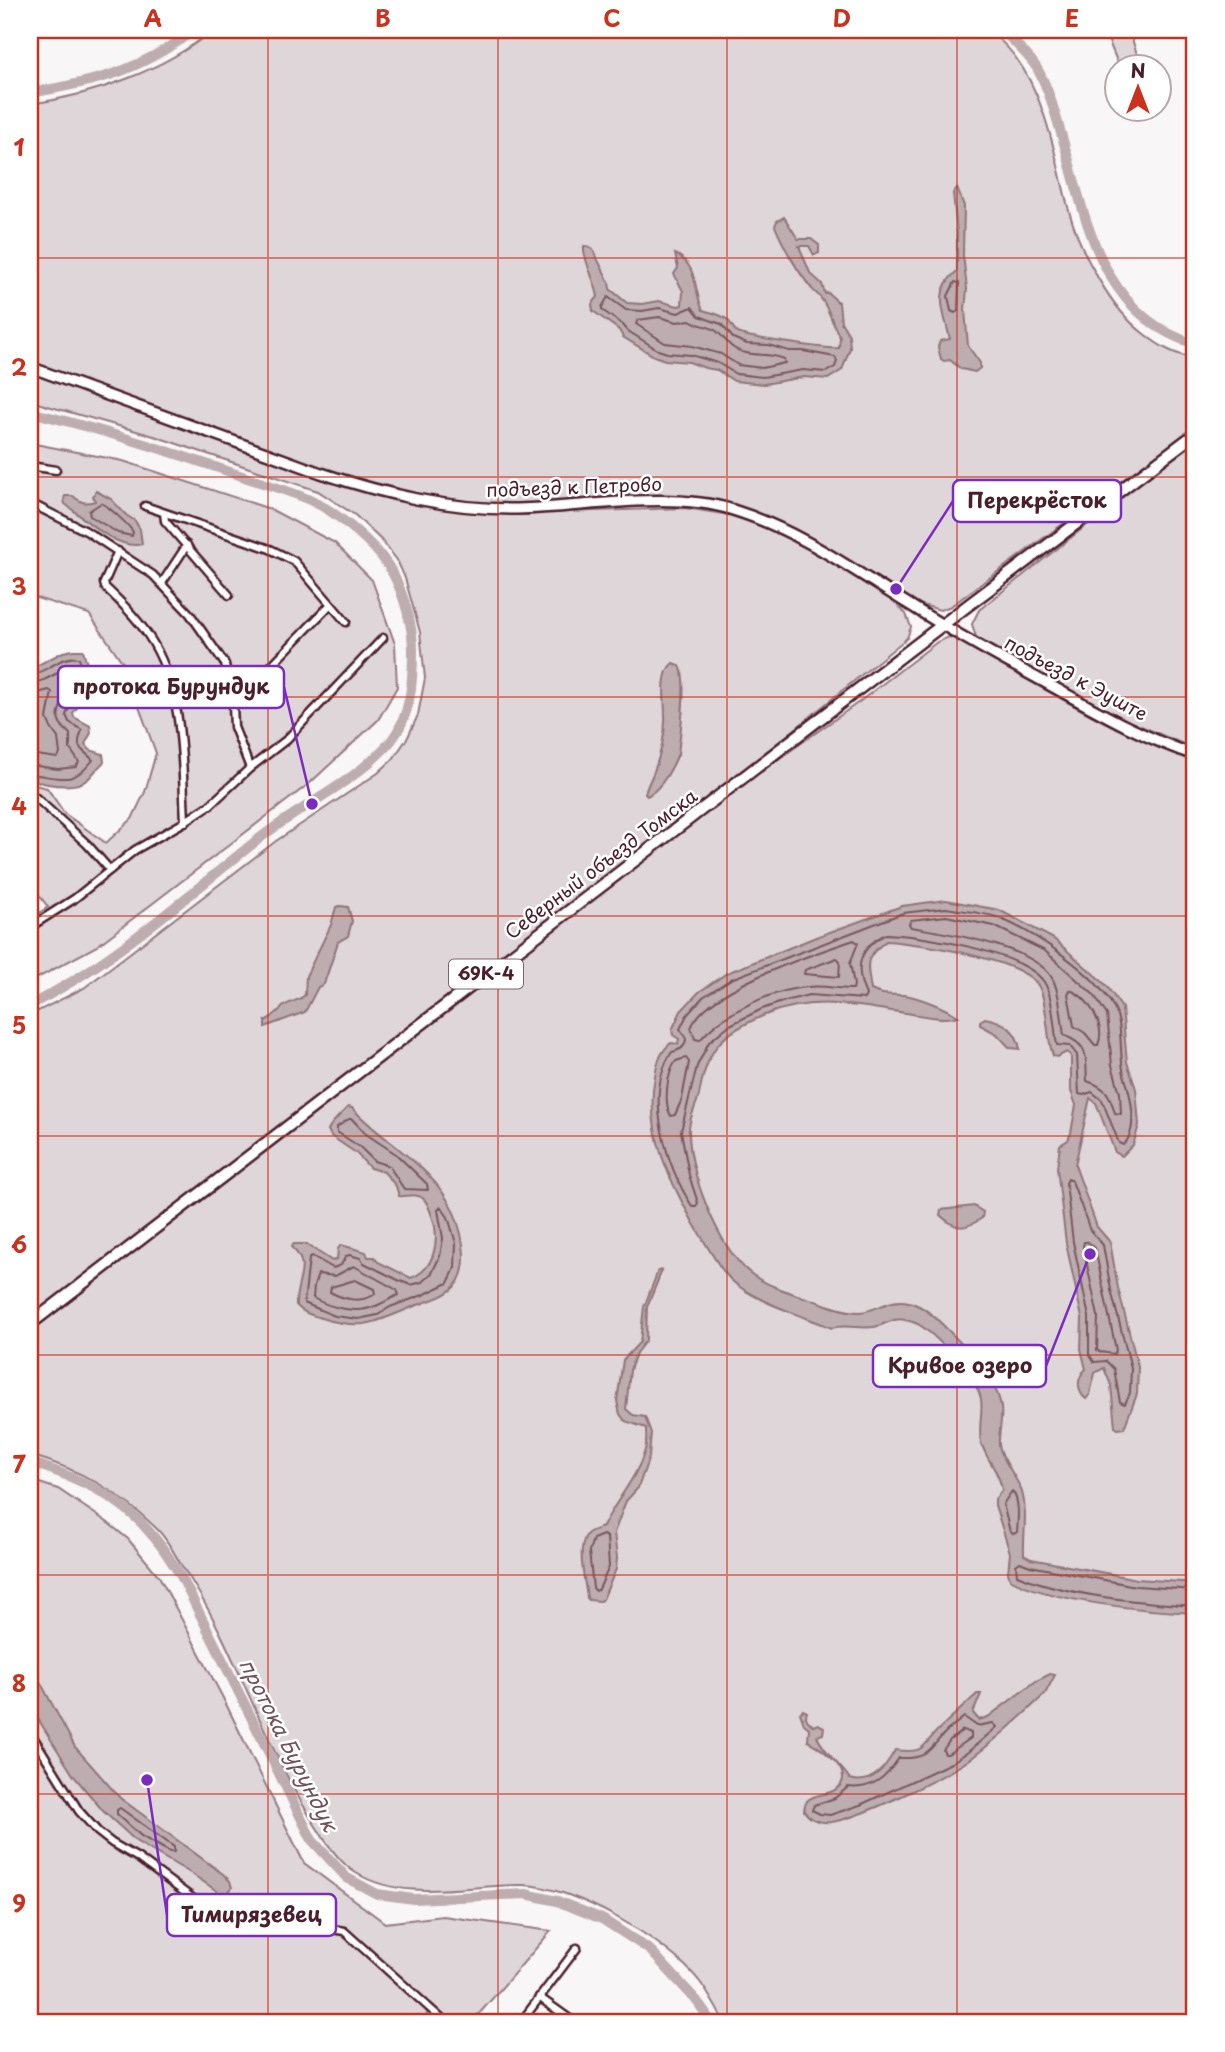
<svg xmlns="http://www.w3.org/2000/svg" width="1225" height="2052" viewBox="0 0 1225 2052" font-family="'Playpen Sans',sans-serif">
	<rect width="100%" height="100%" fill="#f8f6f7"/>
	<filter id="ink" filterUnits="userSpaceOnUse"><feTurbulence type="fractalNoise" baseFrequency=".0143" numOctaves="2"/><feDisplacementMap in="SourceGraphic" scale="14" xChannelSelector="R" yChannelSelector="G"/><feConvolveMatrix kernelMatrix="1 2 1 2 8 2 1 2 1" color-interpolation-filters="sRGB"/></filter>
	<g filter="url(#ink)">
		<g fill="#ded6d9" stroke="#947a82" stroke-width="2">
			<path d="M213,30H987C1043,67 1053,151 1069,211C1080,251 1110,308 1143,333C1159,346 1174,355 1195,358V427L951,606L940,610L919,604C853,566 789,514 712,500C650,488 584,502 522,505C490,506 457,502 426,496C355,483 287,458 219,432C156,409 93,385 30,362V104C93,95 163,71 213,30Z"/>
			<polygon points="1104,30 1129,30 1141,66 1119,66"/>
			<polygon points="30,373 377,496 465,512 504,514 685,508 730,515 762,526 794,541 829,561 897,604 906,614 911,627 907,638 737,776 30,1318 30,1015 84,988 276,841 378,773 393,759 408,737 418,715 425,678 420,632 405,578 397,560 381,540 355,515 318,491 154,436 30,401"/>
			<polygon points="1195,440 1195,749 1124,719 1000,653 976,637 972,624 979,610"/>
			<polygon points="30,443 123,461 270,509 335,543 372,580 395,644 397,687 378,720 310,783 97,946 30,982 30,919 48,907 30,883 30,784 47,788 65,814 106,843 132,819 145,792 156,753 123,663 89,614 30,596"/>
			<path d="M949,637L960,640C1037,685 1112,732 1195,762V2022H724C717,2009 709,1994 700,1982C669,1941 574,1886 523,1885C470,1884 405,1903 356,1873C333,1859 310,1817 296,1793C254,1718 229,1634 180,1563C173,1551 166,1537 156,1528C118,1491 81,1470 30,1455V1332L724,798L859,702L937,642Z"/>
			<polygon points="30,1480 58,1489 107,1522 128,1539 159,1576 223,1698 304,1863 385,1923 443,1916 551,1931 472,2022 450,2022 442,2015 428,2011 424,2022 30,2022"/>
		</g>
		<g fill="#bdadb0" stroke="#8f747b" stroke-width="2">
			<path d="M957,188L964,206L963,255L967,289L965,310L968,346L980,363V368L975,372L961,369L950,360L944,361L941,359L938,347L940,341L950,339C944,312 932,292 957,271V232L953,193Z"/>
			<path d="M784,217L798,239H811L819,245V253L814,255L809,246H799L810,273L822,284L825,294L828,293L839,303L841,322L849,335L850,348L842,370L828,379L804,377L764,384L734,381L717,370L705,368L689,362L665,360L654,356L623,337L619,330L593,311L592,304L598,297C596,282 582,258 584,246L590,247L593,250L609,282L610,289L627,303L642,304L659,301L678,306L682,305L683,291L674,274L678,268L675,254C699,265 693,291 703,310C712,313 720,314 728,320C731,324 734,330 738,333C743,337 832,350 839,348L840,337C832,325 830,309 820,297C818,294 814,292 812,289C798,272 783,246 775,226L777,221Z"/>
			<path d="M96,491L111,499L126,515L135,521L140,529L142,544C117,551 84,518 65,504L64,500L65,496H73C81,503 85,504 95,501L93,496Z"/>
			<path d="M73,650H83L92,682L79,693L80,704L73,713L74,717L90,726L91,733L85,744L90,750L103,754L104,762C98,767 93,774 88,779C74,791 45,784 30,780V669L63,652Z"/>
			<path d="M673,663L680,666C688,679 680,736 678,754C672,768 661,789 647,796L645,794C647,786 650,781 653,774C660,756 666,735 665,715C665,701 660,673 673,663Z"/>
			<path d="M946,900L999,910L1054,939L1106,985L1122,1008L1127,1062L1136,1089L1139,1125L1133,1145L1122,1156L1115,1152L1096,1103L1090,1098L1075,1165L1097,1227L1110,1242L1118,1288L1138,1367L1137,1394L1124,1428L1118,1429L1115,1427L1111,1385L1104,1368L1095,1373L1090,1394L1086,1399C1076,1391 1077,1377 1086,1369L1081,1349L1082,1318L1066,1243L1057,1168L1060,1145L1068,1140L1071,1133L1076,1105L1071,1091V1056L1067,1052L1057,1057L1053,1056C1046,1037 1048,1003 1039,987C1025,959 917,943 886,941C863,959 867,963 871,990C882,996 892,994 904,995C919,997 945,1008 958,1016C943,1021 921,1015 906,1013C856,1006 813,995 765,1015C721,1033 707,1048 699,1095C696,1107 689,1117 689,1130C688,1171 718,1247 750,1273C768,1287 792,1293 813,1300C827,1305 844,1312 859,1312C870,1312 879,1306 889,1303C911,1295 930,1312 944,1326C964,1346 998,1379 1001,1408C1003,1420 998,1433 999,1445C1001,1459 1017,1477 1022,1492C1028,1513 1023,1534 1024,1555L1031,1559L1137,1579L1195,1583V1613C1149,1611 1050,1602 1010,1579L1008,1573L1010,1553L995,1505V1499L1002,1490C1000,1472 986,1460 981,1442C978,1428 983,1413 981,1399C977,1378 941,1341 924,1328C919,1324 911,1321 905,1320C893,1317 885,1325 874,1327C859,1329 846,1324 832,1328C801,1315 755,1302 731,1280C718,1267 708,1247 698,1231C671,1184 644,1132 655,1076C657,1063 660,1052 671,1043L678,1044L679,1039L673,1035L672,1030L681,1011L699,992L727,973L816,937L902,906Z"/>
			<path d="M340,906L348,907L352,921L348,936L338,942L324,984L318,987L305,1012L265,1027V1021C277,1015 276,1012 284,1006C291,1001 299,1001 305,995L306,976L331,925L336,907Z"/>
			<path d="M985,1018C1003,1021 1017,1030 1020,1049L1010,1048L997,1034L980,1025V1021Z"/>
			<path d="M348,1107L352,1108C385,1144 436,1167 455,1215C463,1236 471,1269 454,1287C445,1297 427,1301 415,1306C377,1321 366,1331 324,1319C313,1315 304,1314 296,1305C295,1282 312,1265 292,1248L293,1244H306L332,1261L337,1259L338,1249L341,1245L366,1252L368,1257H374L378,1262L411,1278C436,1269 440,1238 432,1216C429,1209 428,1201 421,1197C414,1193 406,1197 399,1196L396,1186L384,1172L370,1168L356,1153L331,1136L328,1130C331,1123 343,1112 348,1107Z"/>
			<path d="M974,1206L983,1212L982,1218C965,1230 956,1230 940,1215L941,1210Z"/>
			<path d="M662,1270L647,1307L646,1340L636,1353L630,1370L626,1409L633,1415L645,1417L651,1433L649,1457L638,1488L626,1501L614,1533L617,1558L616,1569L603,1599L600,1601L589,1600L587,1598C585,1580 576,1549 587,1534C591,1530 598,1529 603,1527C615,1501 637,1478 645,1450C647,1443 646,1435 646,1428L625,1421L620,1414L617,1401L623,1360L640,1342L644,1307L658,1271Z"/>
			<polygon points="30,1663 75,1747 120,1798 223,1874 230,1881 232,1888 226,1894 220,1893 192,1874 137,1842 103,1811 73,1775 30,1706"/>
			<path d="M1050,1674L1055,1675L1045,1694C1022,1716 998,1738 973,1757C948,1776 862,1817 832,1822C821,1823 810,1820 804,1811C804,1807 805,1804 807,1801C813,1794 825,1795 833,1791C861,1776 823,1749 808,1741L809,1728L804,1724L800,1713L803,1710L807,1712C804,1720 809,1721 813,1726L818,1724L824,1727L823,1734L817,1736C824,1753 839,1763 850,1779C871,1786 886,1767 895,1750C927,1754 921,1746 940,1728C952,1717 965,1705 977,1694H981L973,1713L979,1720L988,1717L1036,1681Z"/>
		</g>
		<g fill="none" stroke-linecap="round" stroke-linejoin="round">
			<g stroke="#785860" stroke-width="2">
				<polygon points="955,282 959,283 958,311 955,313 951,311 948,296"/>
				<polygon points="608,297 626,310 642,311 659,308 678,313 692,307 699,316 721,324 733,338 747,344 768,345 789,351 803,351 835,357 837,361 835,367 826,372 803,370 763,377 736,374 718,363 691,355 667,353 658,350 628,331 623,325 602,310 602,307"/>
				<path d="M659,317L677,322L690,320C698,326 707,325 715,330C728,339 726,348 746,353C759,356 771,353 784,359L785,363L762,368L738,365L721,354L692,346L665,343L636,324L638,320Z"/>
				<path d="M101,503C107,505 129,525 133,532L132,536L118,533L90,516L89,511Z"/>
				<path d="M30,675C47,673 61,654 79,658L84,679L73,690L72,701L66,715L69,722L82,730C75,750 80,747 93,760C72,787 60,777 30,774"/>
				<path d="M30,684L44,680L67,668L71,669L73,675C67,682 65,687 63,696C60,715 51,717 70,734V749L79,762L76,767L58,769L30,765"/>
				<polyline points="30,695 49,690 52,692 47,718 51,728 58,738 60,754 57,758 30,754"/>
				<path d="M946,908C963,911 983,912 999,918C1035,933 1098,974 1115,1010C1124,1030 1118,1057 1125,1078C1131,1096 1139,1131 1123,1145L1119,1143L1102,1100L1092,1092L1083,1095L1079,1094L1077,1055L1070,1046L1057,1045C1054,1029 1053,995 1044,982C1024,952 921,935 886,934C858,948 854,968 866,995L864,999L809,995L785,1001L762,1009L728,1026L709,1042L697,1066L681,1131L689,1175L698,1203L696,1206H692C667,1167 643,1094 672,1052C680,1050 686,1048 686,1037L680,1029L687,1015L703,997L731,979L903,913Z"/>
				<path d="M946,916L994,926L1045,951L1094,995L1107,1015L1112,1065L1120,1093L1121,1114L1115,1113C1109,1093 1107,1088 1087,1081C1085,1056 1091,1047 1064,1035C1061,1018 1061,998 1054,982C1040,946 945,933 911,927L909,924L911,920Z"/>
				<path d="M854,940L858,943L850,963L854,985L853,989C838,989 823,985 808,987C774,989 722,1013 700,1040L695,1039L691,1028C706,988 814,954 854,940Z"/>
				<polygon points="837,958 840,961 839,977 804,974 805,970"/>
				<path d="M1070,990C1089,997 1106,1026 1098,1045H1095L1085,1033L1074,1026L1068,994Z"/>
				<path d="M686,1058L689,1062L682,1099L675,1115L671,1116C663,1103 667,1073 676,1061Z"/>
				<polygon points="349,1119 352,1119 366,1134 396,1154 427,1184 428,1190 404,1189 389,1166 374,1161 360,1147 337,1132 337,1127"/>
				<polygon points="1068,1179 1072,1181 1090,1230 1103,1245 1111,1290 1131,1368 1130,1393 1125,1404 1120,1402 1114,1369 1106,1361 1094,1362 1089,1354 1089,1317 1073,1242 1066,1183"/>
				<polygon points="441,1207 448,1217 456,1243 455,1268 448,1283 423,1295 390,1307 378,1315 358,1319 335,1316 304,1303 309,1259 312,1256 333,1268 341,1265 346,1256 350,1255 360,1258 364,1263 400,1281 411,1285 422,1282 432,1273 440,1256 443,1238 438,1210"/>
				<polygon points="1084,1242 1088,1242 1095,1248 1116,1350 1114,1354 1100,1352 1097,1350 1098,1316 1083,1246"/>
				<path d="M354,1266L397,1290L399,1295C391,1298 382,1304 373,1307C355,1314 329,1307 313,1298L314,1286L318,1274L335,1276Z"/>
				<path d="M355,1280L374,1289L375,1294C361,1304 343,1299 330,1292L331,1287Z"/>
				<path d="M1012,1491C1020,1500 1018,1519 1017,1532L1014,1534L1010,1532L1003,1504Z"/>
				<polygon points="603,1535 607,1537 609,1567 599,1589 596,1591 593,1588 589,1551 593,1539"/>
				<path d="M1195,1590L1136,1586L1030,1566L1020,1562L1016,1565L1017,1575C1073,1597 1137,1602 1195,1606"/>
				<path d="M964,1717L977,1726L993,1723L997,1727L968,1752L951,1763L860,1805L830,1815L820,1814L812,1810L814,1805L835,1798L848,1787C872,1790 886,1777 899,1758C924,1759 927,1754 942,1736C948,1729 957,1723 964,1717Z"/>
				<polygon points="963,1730 971,1733 971,1738 948,1754 945,1754 943,1750 950,1740"/>
				<polygon points="120,1808 174,1847 174,1852 170,1852 141,1836 117,1814 117,1810"/>
			</g>
			<g stroke="#bdadb0" stroke-width="10">
				<path d="M1002,30C1014,42 1029,55 1038,70C1048,88 1054,109 1060,130C1086,214 1097,314 1195,344"/>
				<path d="M30,93C99,81 137,72 194,30"/>
				<path d="M30,412C102,429 172,452 242,476C270,486 304,494 330,511C352,526 381,550 393,574C404,595 413,626 413,650C413,681 411,716 391,741C355,783 303,804 260,838C185,897 115,962 30,1005"/>
				<path d="M30,1462C78,1478 120,1495 153,1536C164,1548 172,1563 181,1576L312,1840L347,1878L377,1894L414,1899L526,1894L557,1901L602,1919L650,1950L697,2001L711,2022"/>
			</g>
			<g stroke="#4a1f2b" stroke-width="11">
				<g id="street">
					<polyline points="30,466 56,470"/>
					<polyline points="30,503 86,531 153,575 190,614 225,664 233,705 234,727 250,768"/>
					<polyline points="145,506 270,549 294,561 346,622"/>
					<polyline points="164,513 165,521 229,595"/>
					<path d="M118,551L104,583L105,587C121,602 136,617 148,635C184,688 182,760 185,822"/>
					<polyline points="162,583 187,545"/>
					<polyline points="233,705 330,605"/>
					<polyline points="34,796 87,844 110,870"/>
					<polyline points="30,927 74,899 135,850 181,824 210,805 250,768 286,740 383,638"/>
					<polyline points="30,1732 79,1811 98,1832 112,1843 138,1858 230,1926 243,1930 303,1924 344,1931 445,2022"/>
					<polyline points="539,1997 574,2022"/>
					<polyline points="521,2022 577,1948"/>
				</g>
			</g>
			<g stroke="#4a1f2b" stroke-width="14">
				<path id="secondary" d="M30,367L321,473C384,494 450,510 518,509C584,508 670,490 733,510C798,530 853,570 910,605C957,635 1007,662 1057,689C1102,714 1146,739 1195,755"/>
			</g>
			<g stroke="#4a1f2b" stroke-width="15">
				<polyline id="primary" points="30,1324 967,606 1195,434"/>
			</g>
			<use href="#street" stroke="#fff" stroke-width="6"/>
			<use href="#secondary" stroke="#fff" stroke-width="9"/>
			<use href="#primary" stroke="#fff" stroke-width="10"/>
		</g>
	</g>
	<path fill="none" stroke="#c8321e" stroke-width="2" stroke-opacity="0.55" d="M268,30V2022M498,30V2022M727,30V2022M957,30V2022M30,258H1195M30,477H1195M30,697H1195M30,916H1195M30,1136H1195M30,1355H1195M30,1575H1195M30,1794H1195"/>
	<g text-anchor="middle" stroke-width="5" stroke-linejoin="round" paint-order="stroke">
		<rect fill="#fff" stroke="#80626b" stroke-width="2" x="449" y="959.5" width="74" height="29" rx="5"/>
		<g font-size="18" font-weight="bold" fill="#4a1f2b">
			<text x="486" y="980">69К-4</text>
		</g>
		<g font-size="19" fill="#4a1f2b" stroke="#fff">
			<text transform="translate(574 487) rotate(-2)" y="7">подъезд к Петрово</text>
			<text transform="translate(1076 678) rotate(28)" y="7">подъезд к Эуште</text>
			<text transform="translate(601 864) rotate(-37)" y="7">Северный объезд Томска</text>
		</g>
		<g font-size="21" font-style="italic" fill="#72515a" stroke="#fff">
			<text transform="translate(288 1745) rotate(63)" y="7">протока Бурундук</text>
		</g>
	</g>
	<path fill="none" stroke="#7b2cbf" stroke-width="2.5" d="M896 589L953 501M312 804L284 687M1090 1254L1046 1366M147 1780L167 1915"/>
	<g fill="#7b2cbf" stroke="#fff" stroke-width="2.5">
		<circle cx="896" cy="589" r="7"/>
		<circle cx="312" cy="804" r="7"/>
		<circle cx="1090" cy="1254" r="7"/>
		<circle cx="147" cy="1780" r="7"/>
	</g>
	<g fill="#fff" stroke="#7b2cbf" stroke-width="2.5">
		<rect x="953" y="480" width="168" height="42" rx="7"/>
		<rect x="58" y="666" width="226" height="42" rx="7"/>
		<rect x="873" y="1345" width="173" height="42" rx="7"/>
		<rect x="167" y="1894" width="169" height="42" rx="7"/>
	</g>
	<g font-size="21" text-anchor="middle" font-weight="bold" fill="#4a1f2b">
		<text x="1037" y="508">Перекрёсток</text>
		<text x="171" y="694">протока Бурундук</text>
		<text x="960" y="1373">Кривое озеро</text>
		<text x="251" y="1922">Тимирязевец</text>
	</g>
	<rect width="1225" height="2052" fill="none" stroke="#fff" stroke-width="77"/>
	<g transform="translate(1138 88)"><circle r="33" fill="#ffffff" stroke="#b7a5aa" stroke-width="2"/>
	<path d="M0-5L12 26L0 18L-12 26Z" fill="#c8321e"/>
	<text y="-10" font-size="19" font-weight="bold" text-anchor="middle" fill="#4a1f2b">N</text>
	</g>
	<rect x="38" y="38" width="1148" height="1976" fill="none" stroke="#c8321e" stroke-width="2.5"/>
	<g font-size="23" text-anchor="middle" font-weight="bold" fill="#c8321e">
		<text x="153" y="27">A</text>
		<text x="383" y="27">B</text>
		<text x="612" y="27">C</text>
		<text x="842" y="27">D</text>
		<text x="1072" y="27">E</text>
		<text x="19" y="156">1</text>
		<text x="19" y="376">2</text>
		<text x="19" y="595">3</text>
		<text x="19" y="815">4</text>
		<text x="19" y="1034">5</text>
		<text x="19" y="1253">6</text>
		<text x="19" y="1473">7</text>
		<text x="19" y="1692">8</text>
		<text x="19" y="1912">9</text>
	</g>
</svg>
